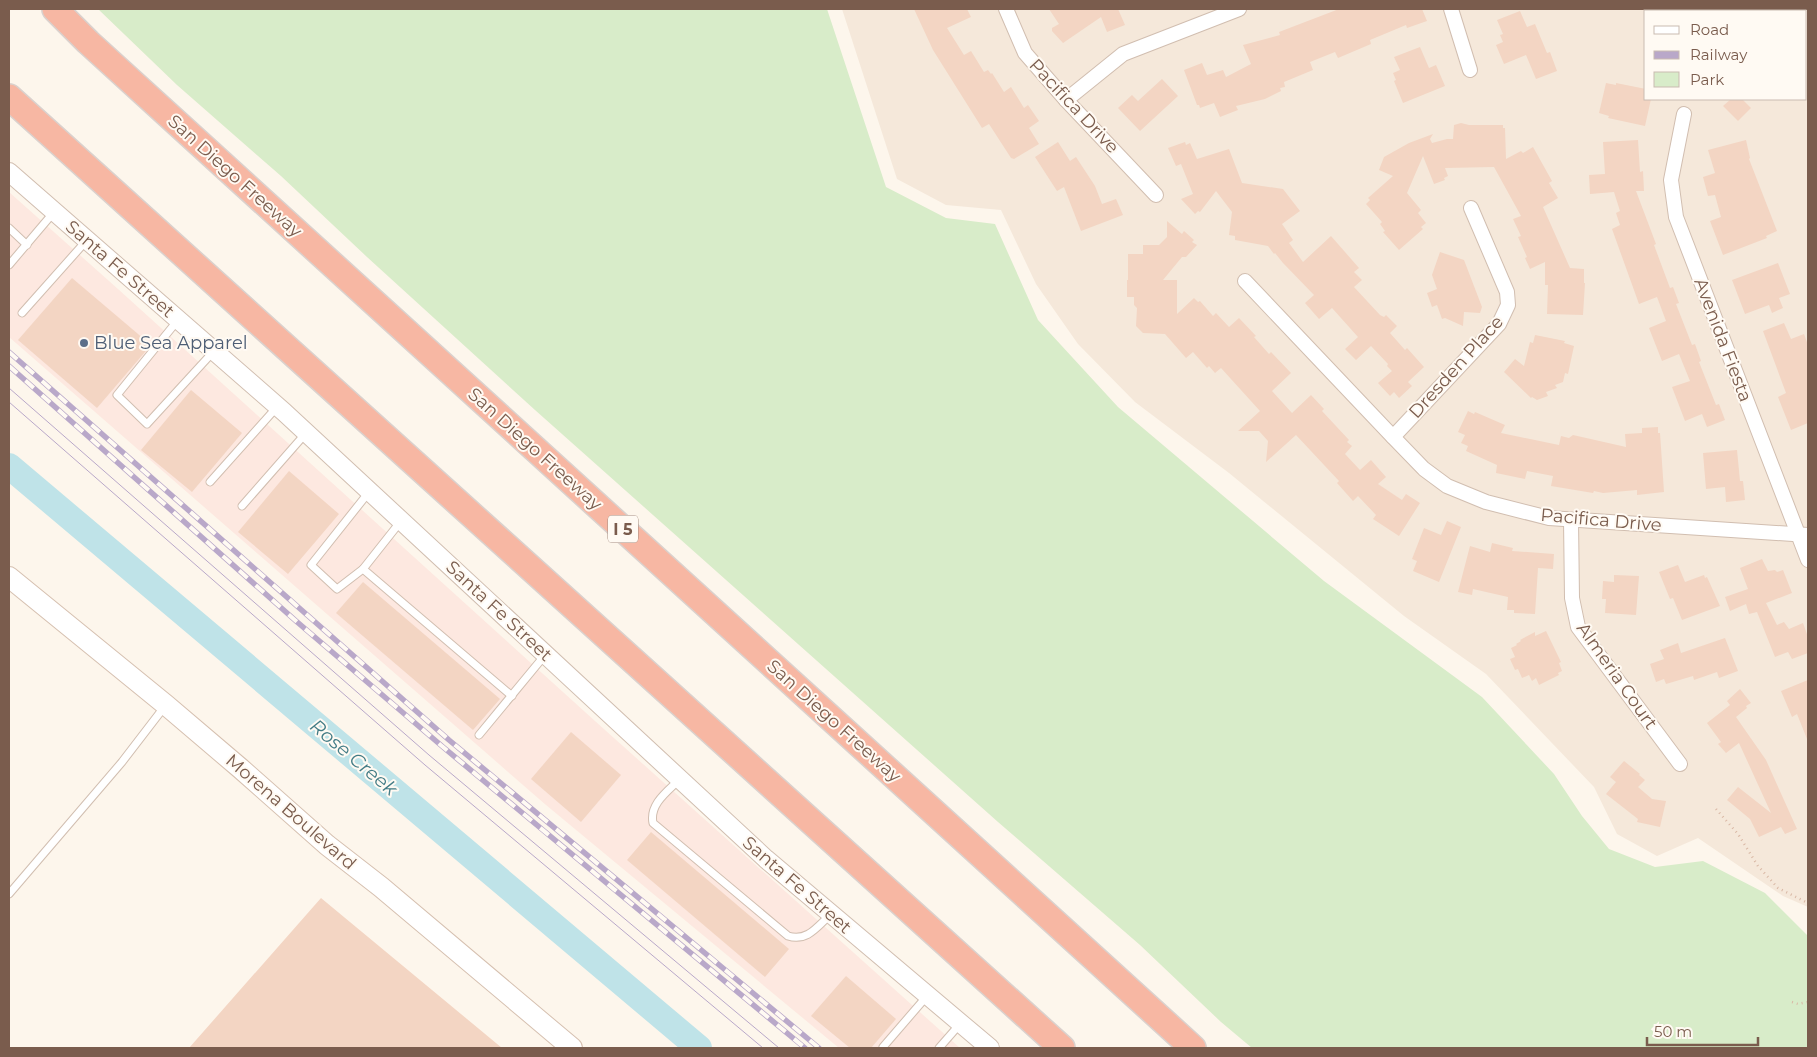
<svg xmlns="http://www.w3.org/2000/svg" width="1817" height="1057" viewBox="0 0 1817 1057" font-family="Montserrat,sans-serif">
	<rect width="100%" height="100%" fill="#fdf6ec"/>
	<path fill="#f5e8da" fill-rule="evenodd" d="M842,9H1808V907L1783,896L1698,838L1657,856L1617,834L1594,787L1486,674L1404,616L1229,473L1135,402L1078,344L1036,284L1001,210L946,205L897,179ZM1646,11H1806V99H1646Z"/>
	<polygon fill="#fde8e0" points="9,192 118,289 595,721 960,1048 839,1048 546,805 9,337"/>
	<polygon fill="#d8ecc9" points="98,9 827,9 886,187 946,218 995,224 1038,320 1118,407 1324,581 1482,697 1554,774 1582,816 1609,849 1655,867 1703,861 1765,893 1808,936 1808,1048 1252,1048 1221,1022 1140,945 998,822 535,410 367,257 281,176 177,85"/>
	<g fill="none" stroke-linecap="round" stroke-linejoin="round">
		<polyline stroke="#bfe3e8" stroke-width="26" points="9,466 699,1048"/>
	</g>
	<g fill="#f3d5c3">
		<polygon points="914,9 967,9 971,17 947,28 964,55 971,51 984,72 988,70 991,74 992,73 1004,92 1011,87 1024,108 1028,105 1039,121 1029,128 1039,144 1014,159 1011,158 989,124 982,128 933,50"/>
		<polygon points="1049,9 1118,9 1125,25 1107,32 1101,17 1063,43 1052,31 1052,28 1059,24"/>
		<polygon points="1339,9 1422,9 1427,21 1407,28 1406,25 1370,40 1371,44 1338,58 1335,52 1310,62 1313,70 1284,82 1285,87 1280,88 1281,91 1265,99 1236,106 1238,110 1220,117 1214,103 1200,108 1199,105 1197,105 1184,70 1202,63 1207,75 1223,70 1226,77 1251,64 1243,45 1280,35 1279,32"/>
		<polygon points="1520,11 1527,27 1535,24 1547,53 1550,52 1557,71 1536,79 1526,55 1504,64 1496,45 1503,42 1500,35 1503,34 1497,20"/>
		<polygon points="1420,47 1429,68 1436,65 1445,86 1403,103 1394,81 1396,80 1393,73 1400,70 1394,57"/>
		<polygon points="1162,79 1178,96 1140,131 1118,108 1132,95 1138,101"/>
		<polygon points="1606,83 1616,85 1616,83 1646,89 1646,99 1651,99 1645,126 1608,118 1609,116 1599,113"/>
		<polygon points="1731,99 1742,99 1751,108 1738,121 1723,106"/>
		<polygon points="1461,123 1469,125 1503,125 1503,128 1505,128 1506,159 1521,151 1523,153 1533,147 1552,181 1549,183 1558,198 1543,207 1570,268 1584,269 1584,283 1585,283 1583,315 1547,314 1548,285 1545,285 1545,262 1530,269 1525,258 1527,257 1518,237 1521,236 1513,219 1521,216 1494,167 1445,168 1448,176 1444,178 1445,180 1434,184 1423,156 1407,193 1421,210 1418,213 1426,223 1421,227 1423,229 1399,250 1383,232 1385,231 1380,224 1382,222 1366,204 1370,200 1368,198 1393,176 1379,170 1384,157 1409,143 1433,134 1430,139 1432,143 1447,139 1453,139 1454,125"/>
		<polygon points="1638,140 1640,172 1643,171 1644,191 1636,191 1656,244 1654,245 1670,288 1673,287 1679,303 1676,304 1692,345 1695,344 1701,361 1699,362 1716,405 1719,404 1725,420 1707,427 1702,414 1685,421 1672,387 1690,381 1679,354 1662,361 1649,328 1666,321 1657,297 1639,304 1612,229 1620,225 1616,213 1620,211 1614,192 1590,194 1589,175 1605,174 1603,142"/>
		<polygon points="1746,140 1750,158 1749,159 1777,231 1766,236 1767,238 1723,255 1710,221 1721,217 1715,195 1708,196 1703,177 1715,173 1708,150"/>
		<polygon points="1058,142 1070,161 1076,157 1095,186 1102,204 1116,199 1123,215 1081,231 1064,187 1057,191 1035,157"/>
		<polygon points="1185,142 1186,145 1190,143 1197,159 1229,149 1242,183 1283,189 1300,211 1282,224 1293,240 1289,243 1303,262 1331,236 1359,268 1354,272 1362,280 1354,287 1380,315 1384,317 1386,315 1397,326 1390,333 1405,350 1407,348 1424,367 1408,382 1412,386 1399,398 1394,392 1390,396 1378,383 1392,371 1387,366 1388,364 1371,346 1356,360 1345,349 1358,337 1332,308 1319,319 1305,303 1314,295 1283,263 1275,253 1274,254 1268,246 1235,240 1235,236 1229,235 1232,212 1216,191 1200,212 1198,211 1195,214 1181,199 1193,194 1181,164 1176,166 1168,148"/>
		<polygon points="1167,221 1182,234 1184,231 1194,240 1192,242 1197,245 1186,257 1182,257 1163,280 1177,280 1177,314 1194,298 1198,302 1200,301 1213,316 1216,313 1229,327 1239,318 1256,336 1254,337 1269,354 1271,352 1291,373 1272,391 1292,413 1311,395 1324,409 1322,411 1349,440 1347,442 1352,446 1345,454 1360,470 1371,460 1386,477 1378,484 1402,500 1406,494 1420,503 1399,536 1373,519 1376,515 1358,496 1353,501 1337,483 1339,481 1296,435 1266,462 1268,441 1259,431 1238,431 1260,411 1221,368 1215,373 1209,366 1207,368 1193,352 1186,358 1165,334 1143,333 1136,326 1137,308 1134,305 1134,297 1127,297 1127,280 1128,280 1128,254 1143,254 1143,245 1159,245 1167,237"/>
		<polygon points="1440,252 1464,260 1482,307 1480,313 1464,312 1463,326 1445,318 1442,319 1437,305 1432,307 1427,293 1437,289 1432,275"/>
		<polygon points="1778,263 1790,294 1779,298 1783,308 1772,313 1769,305 1745,314 1732,280"/>
		<polygon points="72,278 151,345 97,408 18,340"/>
		<polygon points="1784,323 1791,339 1804,334 1808,345 1808,423 1791,430 1778,397 1786,393 1763,331"/>
		<polygon points="1535,335 1565,341 1564,343 1574,346 1568,374 1565,373 1563,382 1555,385 1557,388 1546,392 1548,396 1537,400 1532,397 1531,398 1504,372 1515,359 1524,366 1530,342 1533,343"/>
		<polygon points="191,390 242,433 192,492 141,450"/>
		<polygon points="1468,411 1474,414 1475,412 1505,425 1501,433 1559,445 1561,436 1569,438 1573,435 1626,447 1625,434 1642,433 1642,428 1658,427 1658,433 1660,433 1664,492 1637,495 1637,490 1603,493 1594,491 1593,493 1551,486 1553,476 1527,471 1525,479 1496,473 1497,465 1466,451 1468,446 1461,443 1465,435 1458,432"/>
		<polygon points="1737,450 1740,481 1743,481 1745,500 1726,502 1725,487 1706,489 1703,453"/>
		<polygon points="289,471 339,514 288,574 238,532"/>
		<polygon points="1447,521 1461,527 1439,582 1413,571 1417,561 1412,559 1424,528 1441,535"/>
		<polygon points="1492,543 1513,548 1512,551 1554,554 1553,569 1538,568 1535,614 1514,613 1514,610 1507,610 1508,597 1473,589 1472,595 1458,592 1470,546 1490,552"/>
		<polygon points="1762,559 1768,571 1775,570 1777,572 1783,570 1792,593 1766,603 1777,625 1784,622 1789,629 1803,623 1808,637 1808,653 1792,659 1788,652 1775,657 1757,612 1749,614 1746,604 1730,611 1725,597 1748,589 1740,568"/>
		<polygon points="1678,565 1685,582 1704,575 1705,578 1707,577 1720,606 1682,620 1673,598 1670,599 1659,572"/>
		<polygon points="1614,575 1639,576 1636,615 1605,613 1606,599 1602,599 1603,581 1614,582"/>
		<polygon points="363,582 500,699 473,730 336,613"/>
		<polygon points="1546,631 1561,662 1559,663 1562,671 1558,673 1559,675 1539,685 1536,678 1532,681 1529,675 1522,678 1518,669 1515,670 1510,659 1515,657 1511,648 1517,645 1516,644 1521,641 1520,640 1535,632 1535,636"/>
		<polygon points="1725,638 1738,671 1719,678 1717,672 1694,680 1693,676 1666,684 1664,679 1656,682 1650,664 1664,659 1660,650 1678,643 1681,653"/>
		<polygon points="1808,680 1808,739 1807,739 1797,714 1792,717 1781,691"/>
		<polygon points="1740,689 1751,703 1746,706 1747,708 1736,717 1766,760 1797,829 1785,834 1781,827 1759,837 1750,819 1727,800 1738,787 1771,813 1739,743 1726,753 1718,744 1721,742 1707,723 1730,705 1727,701"/>
		<polygon points="571,732 621,775 581,822 531,779"/>
		<polygon points="1624,761 1640,774 1639,775 1645,780 1638,787 1652,799 1666,801 1660,827 1637,822 1638,819 1606,794 1616,782 1610,777"/>
		<polygon points="651,832 789,949 765,977 627,860"/>
		<polygon points="321,898 467,1019 502,1048 189,1048"/>
		<polygon points="846,976 896,1019 871,1048 850,1048 811,1016"/>
	</g>
	<g fill="none" stroke-linecap="round" stroke-linejoin="round">
		<g stroke="#d1beb0" stroke-width="9">
			<g id="service">
				<polyline points="9,228 27,245"/>
				<polyline points="9,265 54,212"/>
				<polyline points="22,313 87,240"/>
				<polyline points="178,320 117,395 147,424 214,351"/>
				<polyline points="210,482 277,407"/>
				<polyline points="242,506 306,433"/>
				<polyline points="401,521 363,569 512,696"/>
				<polyline points="363,569 337,589 311,565 369,492"/>
				<polyline points="479,735 545,655"/>
				<path d="M680,779C668,791 649,804 653,823L788,936C807,942 817,927 830,915"/>
				<polyline points="9,894 122,762 165,706"/>
				<polyline points="884,1048 883,1047 927,996"/>
				<polyline points="939,1048 960,1024"/>
			</g>
		</g>
		<g stroke="#d1beb0" stroke-width="16">
			<g id="minor">
				<polyline points="1006,9 1025,53 1066,100 1156,195"/>
				<polyline points="1451,9 1470,70"/>
				<polyline points="1066,100 1123,54 1239,9"/>
				<polyline points="1684,114 1671,180 1676,217 1808,560"/>
				<polyline points="1245,281 1393,437 1424,469 1447,486 1486,502 1549,518 1808,535"/>
				<polyline points="1393,437 1499,324 1508,305 1507,292 1471,208"/>
				<polyline points="1571,520 1572,598 1578,627 1680,764"/>
			</g>
		</g>
		<g stroke="#d1beb0" stroke-width="20">
			<polyline id="tertiary" points="9,172 284,412 766,859 990,1048"/>
		</g>
		<g stroke="#d6c0b0" stroke-width="22">
			<polyline id="secondary" points="9,577 166,705 240,768 327,845 381,887 572,1048"/>
		</g>
		<g stroke="#dad1cd" stroke-width="28">
			<g id="motorway">
				<polyline points="55,9 88,42 1193,1048"/>
				<polyline points="9,97 1062,1048"/>
			</g>
		</g>
		<g stroke="#d9b8a5" stroke-width="2.5" stroke-dasharray="1 4" stroke-linecap="butt">
			<polyline points="1716,809 1738,834 1758,866 1778,888 1808,903"/>
			<polyline points="1792,1002 1798,1004 1808,1002"/>
		</g>
		<use href="#service" stroke="#fff" stroke-width="7"/>
		<use href="#minor" stroke="#fff" stroke-width="14"/>
		<use href="#tertiary" stroke="#fff" stroke-width="18"/>
		<use href="#secondary" stroke="#fff" stroke-width="20"/>
		<use href="#motorway" stroke="#f7b7a3" stroke-width="25"/>
		<g stroke="#b9a8c9" stroke-width="1">
			<polyline points="9,388 429,755 779,1048"/>
			<polyline points="9,402 425,765 763,1048"/>
		</g>
		<g stroke="#b9a8c9" stroke-width="5.5">
			<g id="rail">
				<polyline points="9,352 449,740 819,1048"/>
				<polyline points="9,366 296,621 443,747 805,1048"/>
			</g>
		</g>
		<use href="#rail" stroke="#fffaf3" stroke-width="4" stroke-dasharray="11" stroke-linecap="butt"/>
	</g>
	<circle fill="#5c6f8a" stroke="#fffaf3" stroke-width="2" cx="84" cy="343" r="5"/>
	<g text-anchor="middle" stroke-width="4" stroke-linejoin="round" paint-order="stroke">
		<rect fill="#fffaf3" stroke="#a28b7f" stroke-width="1" x="608" y="515.5" width="30" height="27" rx="4"/>
		<g font-size="16" font-weight="bold" fill="#7a5c4d">
			<text x="623" y="535">I 5</text>
		</g>
		<g font-size="18" fill="#7a5c4d" stroke="#fffaf3">
			<text transform="translate(1074 106) rotate(47)" y="6">Pacifica Drive</text>
			<text transform="translate(235 176) rotate(42)" y="6">San Diego Freeway</text>
			<text transform="translate(120 269) rotate(41)" y="6">Santa Fe Street</text>
			<text transform="translate(1723 340) rotate(69)" y="6">Avenida Fiesta</text>
			<text transform="translate(1456 367) rotate(-48)" y="6">Dresden Place</text>
			<text transform="translate(535 449) rotate(42)" y="6">San Diego Freeway</text>
			<text transform="translate(1601 520) rotate(5)" y="6">Pacifica Drive</text>
			<text transform="translate(499 611) rotate(43)" y="6">Santa Fe Street</text>
			<text transform="translate(1617 676) rotate(55)" y="6">Almeria Court</text>
			<text transform="translate(834 721) rotate(42)" y="6">San Diego Freeway</text>
			<text transform="translate(291 812) rotate(41)" y="6">Morena Boulevard</text>
			<text transform="translate(797 885) rotate(41)" y="6">Santa Fe Street</text>
		</g>
		<g font-size="18" fill="#4e5e75" stroke="#fffaf3" text-anchor="start">
			<text x="94" y="349">Blue Sea Apparel</text>
		</g>
		<g font-size="19" font-style="italic" fill="#437c86" stroke="#fffaf3">
			<text transform="translate(354 757) rotate(40)" y="7">Rose Creek</text>
		</g>
	</g>
	<rect width="1817" height="1057" fill="none" stroke="#7a5c4d" stroke-width="20"/>
	<rect x="1644" y="10" width="162" height="90" fill="#fffaf3" stroke="#cabbb1"/>
	<rect x="1654" y="26" width="25" height="8" fill="#ffffff" stroke="#cabbb1"/>
	<text x="1690" y="35" font-size="15" fill="#7a5c4d">Road</text>
	<rect x="1654" y="51" width="25" height="8" fill="#b9a8c9" stroke="#cabbb1"/>
	<text x="1690" y="60" font-size="15" fill="#7a5c4d">Railway</text>
	<rect x="1654" y="72" width="25" height="15" fill="#d8ecc9" stroke="#cabbb1"/>
	<text x="1690" y="85" font-size="15" fill="#7a5c4d">Park</text>
	<path d="M1647 1037v8h111v-8" fill="none" stroke="#7a5c4d" stroke-width="2.5"/>
	<text x="1654" y="1037" font-size="15" fill="#7a5c4d" stroke="#fffaf3" stroke-width="4" paint-order="stroke">50 m</text>
</svg>
